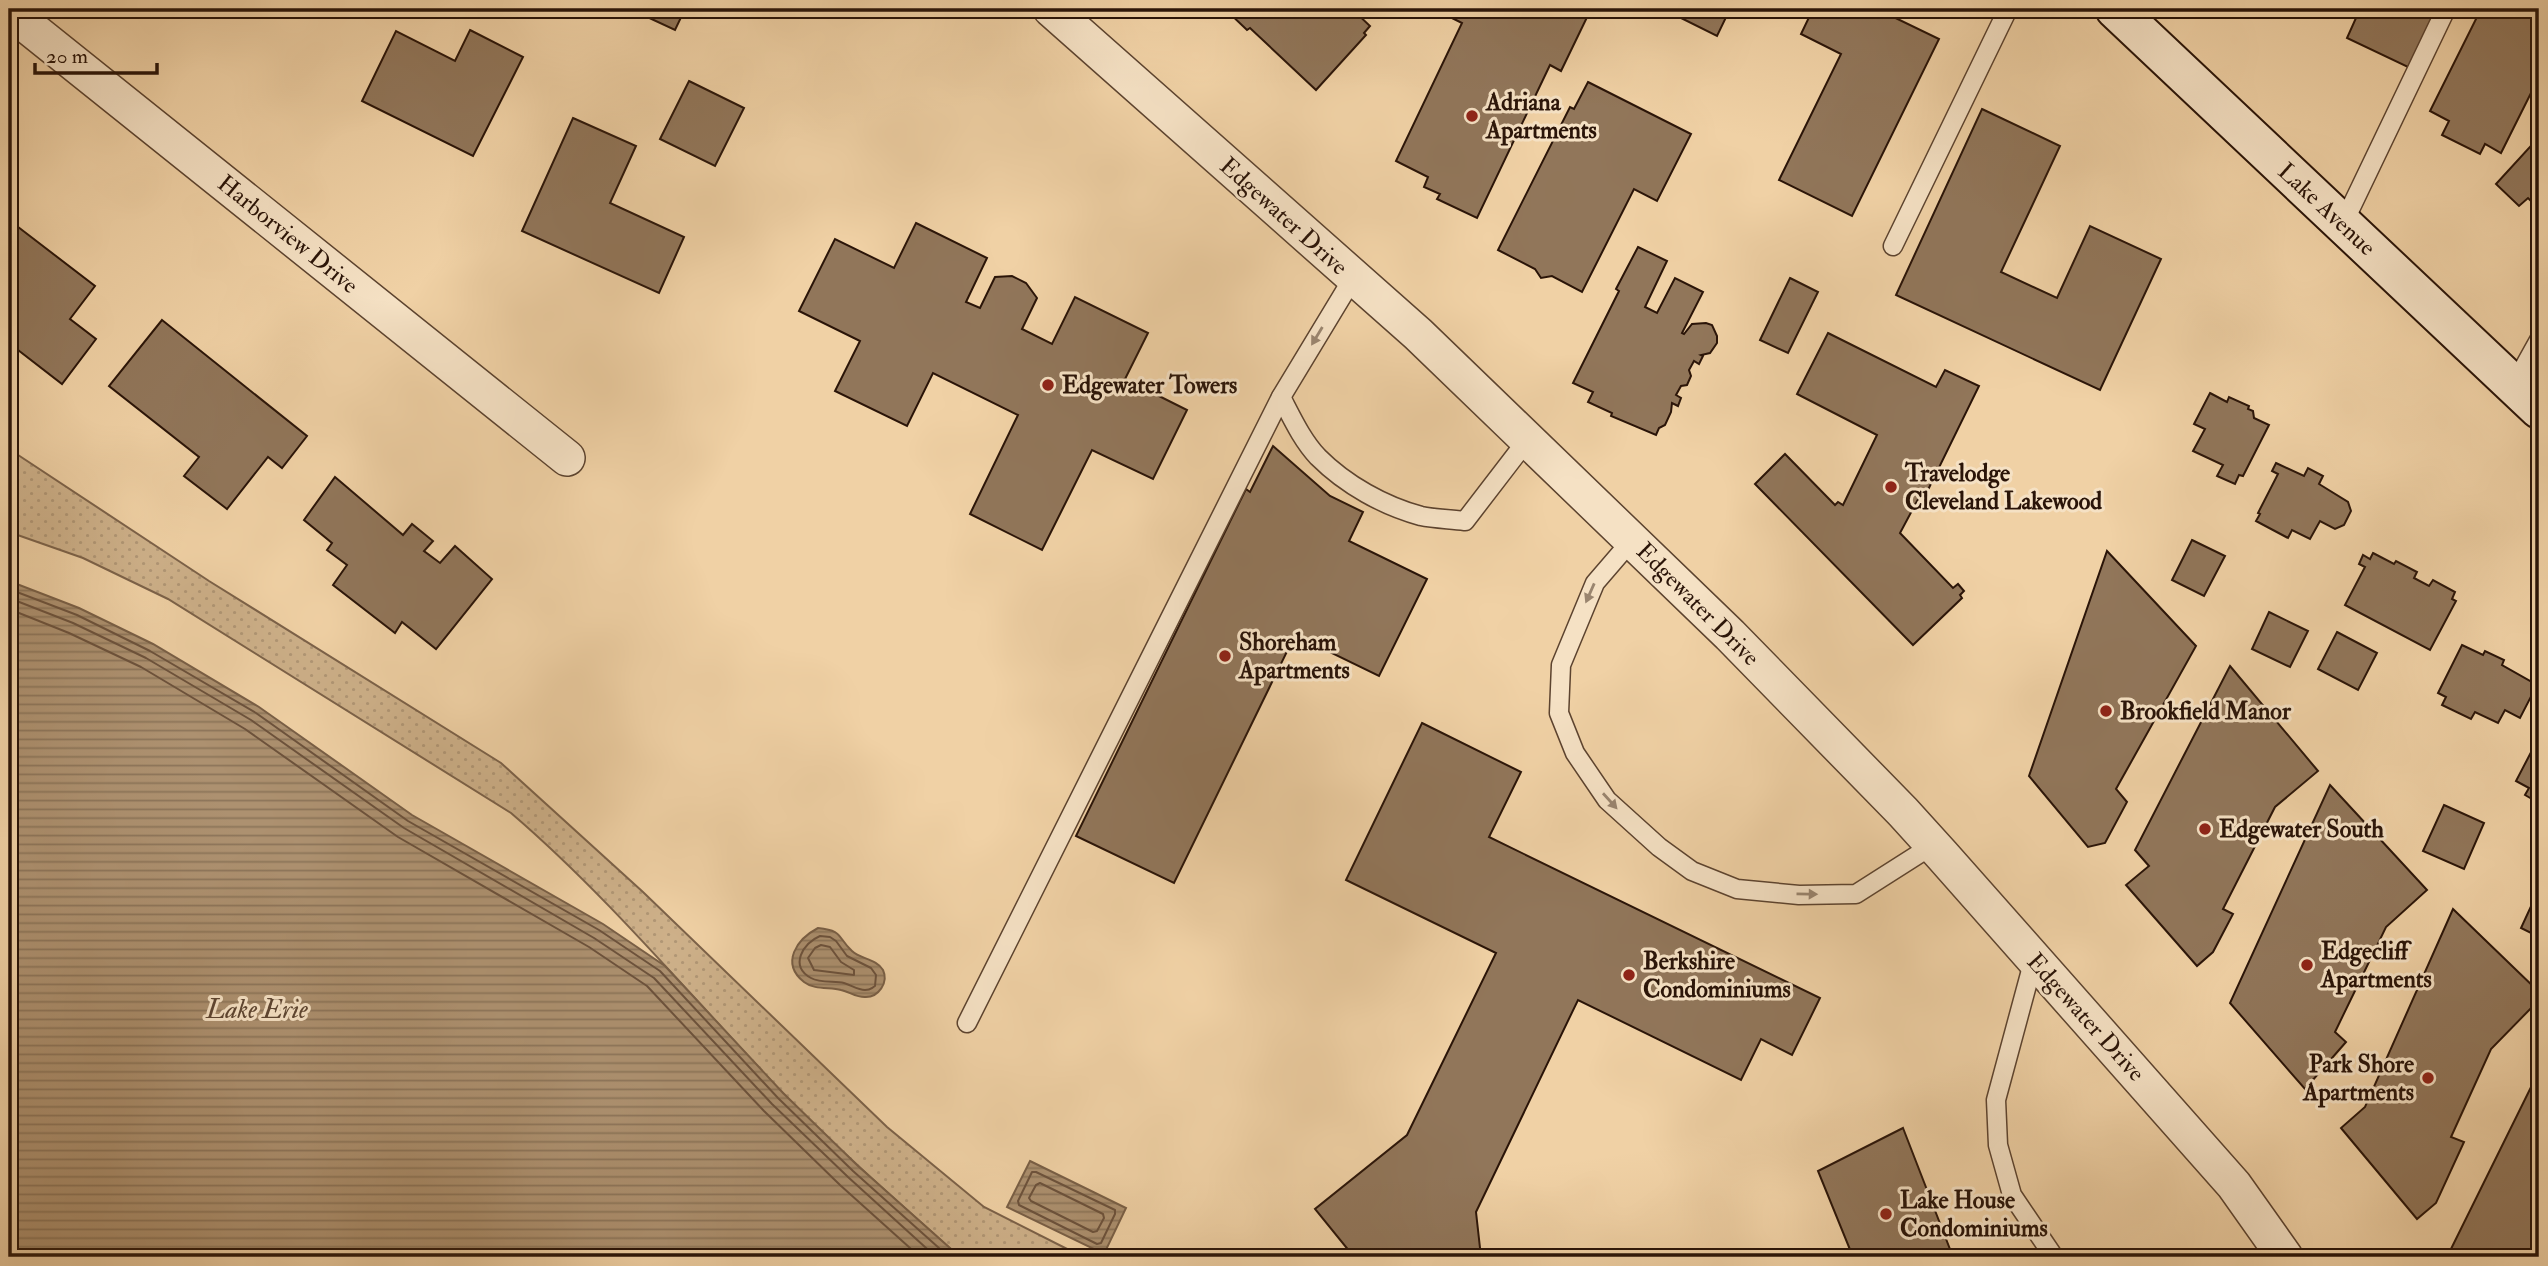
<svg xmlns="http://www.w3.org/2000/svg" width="2548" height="1266" viewBox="0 0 2548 1266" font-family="'IM FELL Double Pica',serif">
	<defs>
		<pattern id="grass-dots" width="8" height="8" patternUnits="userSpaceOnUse" patternTransform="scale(1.75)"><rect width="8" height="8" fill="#ceb18a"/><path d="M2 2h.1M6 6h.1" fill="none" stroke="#b19776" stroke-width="1.8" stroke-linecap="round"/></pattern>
		<pattern id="water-rules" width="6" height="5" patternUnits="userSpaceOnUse" patternTransform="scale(1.75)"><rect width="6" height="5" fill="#ad9170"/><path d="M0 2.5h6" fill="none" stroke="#8d755a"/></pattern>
	</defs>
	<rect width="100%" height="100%" fill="#f0d1a5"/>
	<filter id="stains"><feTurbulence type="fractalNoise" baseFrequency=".00286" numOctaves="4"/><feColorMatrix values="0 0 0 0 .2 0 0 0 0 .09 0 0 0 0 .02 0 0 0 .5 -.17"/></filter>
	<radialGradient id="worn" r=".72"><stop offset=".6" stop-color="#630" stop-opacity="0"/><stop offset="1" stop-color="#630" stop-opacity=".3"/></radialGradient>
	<path fill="url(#grass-dots)" stroke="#7c6249" stroke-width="2" d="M9,449L209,581L501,763L643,892L887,1127L984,1207L1083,1257H960C899,1203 837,1149 781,1091C692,998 609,897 511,813L168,599L83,558L9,532Z"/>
	<g fill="url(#water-rules)" stroke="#795f46" stroke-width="2">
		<polygon points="9,581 79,608 153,644 259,707 412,815 603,924 665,966 783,1093 858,1166 960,1257 9,1257"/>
		<path d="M818,928C844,931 836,936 852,951C860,959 877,959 883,970C889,983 878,997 866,997C857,998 850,992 841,990C830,987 814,990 804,982C780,963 797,939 818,928Z"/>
		<polygon points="1030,1161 1126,1208 1104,1254 1007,1207"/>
	</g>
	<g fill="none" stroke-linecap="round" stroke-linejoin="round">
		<g stroke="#6c523c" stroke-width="2">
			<polyline points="9,589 77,615 150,651 256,713 408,821 599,930 660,971 778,1098 853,1171 949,1257"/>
			<polyline points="9,598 73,623 146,658 251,720 404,828 594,938 654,978 772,1104 848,1177 936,1257"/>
			<polyline points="9,609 69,633 141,667 245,729 398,837 589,947 647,986 764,1111 840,1185 920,1257"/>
			<path d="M820,936L830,937L836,941L847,956L871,968L876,975L875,986C870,989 871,990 865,990C858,990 851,985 844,983C834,981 820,983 811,978C789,966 803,943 820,936Z"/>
			<polygon points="821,945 830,947 841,962 854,970 854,975 814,970 808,958 815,948"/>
			<polygon points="1032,1172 1036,1172 1115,1210 1115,1214 1101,1243 1097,1244 1019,1205 1018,1201"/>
			<polygon points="1040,1183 1103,1214 1104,1218 1097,1231 1093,1232 1031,1201 1029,1198 1036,1185"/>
		</g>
	</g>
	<g fill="#91765a" stroke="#2a1408" stroke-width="2">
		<polygon points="630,9 685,9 675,30"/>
		<polygon points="1225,9 1352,9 1370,26 1364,33 1366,35 1316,90 1250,28 1247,30"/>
		<polygon points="1442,9 1591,9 1561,71 1550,65 1477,218 1437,199 1440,194 1424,187 1428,177 1396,161 1462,23 1440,12"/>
		<polygon points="1663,9 1730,9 1717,36"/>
		<polygon points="1813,9 1877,9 1939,39 1852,216 1779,180 1841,54 1801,34"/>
		<polygon points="2360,9 2439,9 2410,68 2347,38"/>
		<polygon points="2481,9 2539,9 2539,77 2501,153 2485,144 2480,154 2442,135 2449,121 2430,111"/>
		<polygon points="470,30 523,57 473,156 362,101 396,31 455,61"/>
		<polygon points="689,81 744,108 715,166 660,139"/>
		<polygon points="1588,82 1691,134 1657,201 1634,189 1582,292 1552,276 1541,278 1535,269 1498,250 1570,107 1574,109"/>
		<polygon points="1982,109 2060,146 2001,272 2057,298 2090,226 2161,259 2100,390 1896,295"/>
		<polygon points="573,118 636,146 610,203 684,237 659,293 522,231"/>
		<polygon points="2539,137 2539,209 2528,198 2519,206 2496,184"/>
		<polygon points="9,220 95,286 70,319 96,339 62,384 9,343"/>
		<polygon points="916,223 987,258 966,302 980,308 995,277 1012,276 1026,283 1037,298 1022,329 1052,344 1075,297 1148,333 1125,379 1187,410 1153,479 1092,450 1042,550 970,514 1018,415 933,373 907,426 835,391 860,341 799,311 835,239 894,268"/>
		<polygon points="1638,247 1667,261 1645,307 1657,313 1675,278 1703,292 1682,333 1684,334 1692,324 1706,323 1712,325 1717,336 1717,343 1710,353 1701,355 1703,356 1699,364 1694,361 1689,370 1691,376 1687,385 1681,386 1676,395 1681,398 1678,406 1672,403 1671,412 1665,425 1659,428 1656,435 1611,416 1612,413 1588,402 1593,392 1573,383 1619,291 1616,289"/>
		<polygon points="1790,278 1818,292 1788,353 1760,340"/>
		<polygon points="162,320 307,436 282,468 268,457 227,509 184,476 199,457 109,386"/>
		<polygon points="1828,333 1936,387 1945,370 1979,386 1927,492 1923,490 1900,533 1953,588 1958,584 1964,591 1960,595 1962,598 1913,645 1755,484 1785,454 1835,505 1838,502 1843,505 1877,435 1797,394"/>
		<polygon points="2210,393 2227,402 2229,397 2249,406 2248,409 2253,411 2254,418 2269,425 2243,476 2239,475 2235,484 2217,476 2223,465 2193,451 2205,429 2194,424"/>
		<polygon points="1273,446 1330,496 1363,512 1349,541 1427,579 1379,676 1295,635 1174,883 1076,836 1246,489 1250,492"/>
		<polygon points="2276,463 2304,476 2308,468 2323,476 2319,484 2348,502 2351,511 2344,525 2335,529 2320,521 2310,539 2292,530 2288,538 2256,521 2260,514 2258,513 2278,474 2272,471"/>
		<polygon points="335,477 403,535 412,524 433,541 424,551 440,563 455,546 492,579 436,649 402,622 395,633 333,585 347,565 327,550 332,543 304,520"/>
		<polygon points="2192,540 2225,556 2204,596 2172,580"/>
		<polygon points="2107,551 2196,646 2116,789 2127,802 2105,843 2088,847 2029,776"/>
		<polygon points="2373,553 2394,564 2396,561 2417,572 2414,578 2429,586 2433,580 2455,592 2452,599 2456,601 2430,650 2345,605 2365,567 2359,564 2363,555 2370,559"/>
		<polygon points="2269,612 2308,631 2290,667 2252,649"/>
		<polygon points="2337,632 2377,653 2358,690 2318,669"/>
		<polygon points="2462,645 2483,655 2485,651 2504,660 2502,665 2537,685 2520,718 2505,710 2498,723 2475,712 2471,719 2442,705 2446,697 2438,693"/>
		<polygon points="2230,666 2318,771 2275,807 2223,909 2233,914 2213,952 2197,966 2126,885 2149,866 2135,850"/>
		<polygon points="1422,723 1521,772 1489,837 1820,998 1792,1055 1761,1039 1741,1080 1578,1000 1476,1212 1481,1257 1354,1257 1315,1209 1407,1135 1496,953 1346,880"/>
		<polygon points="2539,737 2539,803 2525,795 2529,788 2516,781"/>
		<polygon points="2330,785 2427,890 2386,927 2335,1032 2346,1042 2305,1089 2230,1003"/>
		<polygon points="2444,805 2484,823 2464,869 2423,851"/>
		<polygon points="2539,889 2539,937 2521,928"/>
		<polygon points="2453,909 2539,992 2539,1000 2491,1049 2451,1137 2464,1142 2436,1203 2417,1219 2341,1128 2365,1107"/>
		<polygon points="2539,1071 2539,1257 2447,1257"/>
		<polygon points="1903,1128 1953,1257 1853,1257 1818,1171"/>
	</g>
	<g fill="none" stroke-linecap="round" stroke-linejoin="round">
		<g stroke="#5c432f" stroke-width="21">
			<g id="lane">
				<polyline points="2343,224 2446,9"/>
				<polyline points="1893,246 2008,9"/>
				<polyline points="2514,385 2539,340"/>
				<path d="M1281,397C1292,418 1302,440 1318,457C1346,485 1384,506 1421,516C1435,519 1451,519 1465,521L1528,439"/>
				<polyline points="1632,540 1595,583 1561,665 1559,713 1575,753 1607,800 1659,847 1692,871 1737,889 1799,895 1856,894 1933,845"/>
				<polyline points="2034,959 1996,1100 1998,1145 2012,1195 2054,1257"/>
				<polyline points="967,1023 1281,397 1353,278"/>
			</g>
		</g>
		<g stroke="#5c432f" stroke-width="38">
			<g id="street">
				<polyline points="1051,9 1418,334 1730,635 1903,812 1942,855 2234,1185 2285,1257"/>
				<polyline points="9,11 567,458"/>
			</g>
		</g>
		<g stroke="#2a1408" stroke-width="42">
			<polyline id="secondary" points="2115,9 2539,409"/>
		</g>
		<use href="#lane" stroke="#f5e1c4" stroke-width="18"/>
		<use href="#street" stroke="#f5e1c4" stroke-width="35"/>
		<use href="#secondary" stroke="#f5e1c4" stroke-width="38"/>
	</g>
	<defs><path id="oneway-solid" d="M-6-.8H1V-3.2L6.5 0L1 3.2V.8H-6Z" transform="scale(1.75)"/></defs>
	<g fill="#9a856f">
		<use href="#oneway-solid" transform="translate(1317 336) rotate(121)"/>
		<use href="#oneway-solid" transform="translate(1590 593) rotate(114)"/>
		<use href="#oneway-solid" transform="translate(1610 801) rotate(48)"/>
		<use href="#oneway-solid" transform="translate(1807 894) rotate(1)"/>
	</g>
	<g fill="#8f2418" stroke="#f5e1c4" stroke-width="2.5">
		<circle cx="1472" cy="116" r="7"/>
		<circle cx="1048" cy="385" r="7"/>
		<circle cx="1891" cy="487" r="7"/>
		<circle cx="1225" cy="656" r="7"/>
		<circle cx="2106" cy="711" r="7"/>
		<circle cx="2205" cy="829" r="7"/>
		<circle cx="2307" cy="965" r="7"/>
		<circle cx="1629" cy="975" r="7"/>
		<circle cx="2428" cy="1078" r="7"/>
		<circle cx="1886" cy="1214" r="7"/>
	</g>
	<g text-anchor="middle" stroke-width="6" stroke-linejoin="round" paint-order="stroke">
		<g font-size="24" font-weight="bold" fill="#2a1408" stroke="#f5e1c4" text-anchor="start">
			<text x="1486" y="110">Adriana<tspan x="1486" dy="28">Apartments</tspan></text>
			<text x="1062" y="393">Edgewater Towers</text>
			<text x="1905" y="481">Travelodge<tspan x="1905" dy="28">Cleveland Lakewood</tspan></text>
			<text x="1239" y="650">Shoreham<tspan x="1239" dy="28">Apartments</tspan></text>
			<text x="2120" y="719">Brookfield Manor</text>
			<text x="2219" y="837">Edgewater South</text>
			<text x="2321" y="959">Edgecliff<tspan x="2321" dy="28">Apartments</tspan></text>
			<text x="1643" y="969">Berkshire<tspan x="1643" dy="28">Condominiums</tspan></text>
			<text x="2414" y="1072" text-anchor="end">Park Shore<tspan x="2414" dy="28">Apartments</tspan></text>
			<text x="1900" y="1208">Lake House<tspan x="1900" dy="28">Condominiums</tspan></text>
		</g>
		<g font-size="24" fill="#2a1408" stroke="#f5e1c4">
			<text transform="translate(2327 209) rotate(43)" y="8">Lake Avenue</text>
			<text transform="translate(1284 216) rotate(42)" y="8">Edgewater Drive</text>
			<text transform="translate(288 234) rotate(39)" y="8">Harborview Drive</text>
			<text transform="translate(1698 604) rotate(45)" y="8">Edgewater Drive</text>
			<text transform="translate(2086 1017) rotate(48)" y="8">Edgewater Drive</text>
		</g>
		<g font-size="26" font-style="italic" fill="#5e4632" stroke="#f5e1c4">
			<text x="257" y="1018">Lake Erie</text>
		</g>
	</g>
	<rect width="2548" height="1266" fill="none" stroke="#f0d1a5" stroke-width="35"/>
	<rect x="10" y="10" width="2527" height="1245" fill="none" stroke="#2a1408" stroke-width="3.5"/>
	<rect x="18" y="18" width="2513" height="1231" fill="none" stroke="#2a1408" stroke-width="2"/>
	<path d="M35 63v10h122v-10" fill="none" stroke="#2a1408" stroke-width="3.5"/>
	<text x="46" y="63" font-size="21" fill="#2a1408" stroke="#f5e1c4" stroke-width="5" paint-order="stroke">20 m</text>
	<rect width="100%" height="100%" filter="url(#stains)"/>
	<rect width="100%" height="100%" fill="url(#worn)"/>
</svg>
